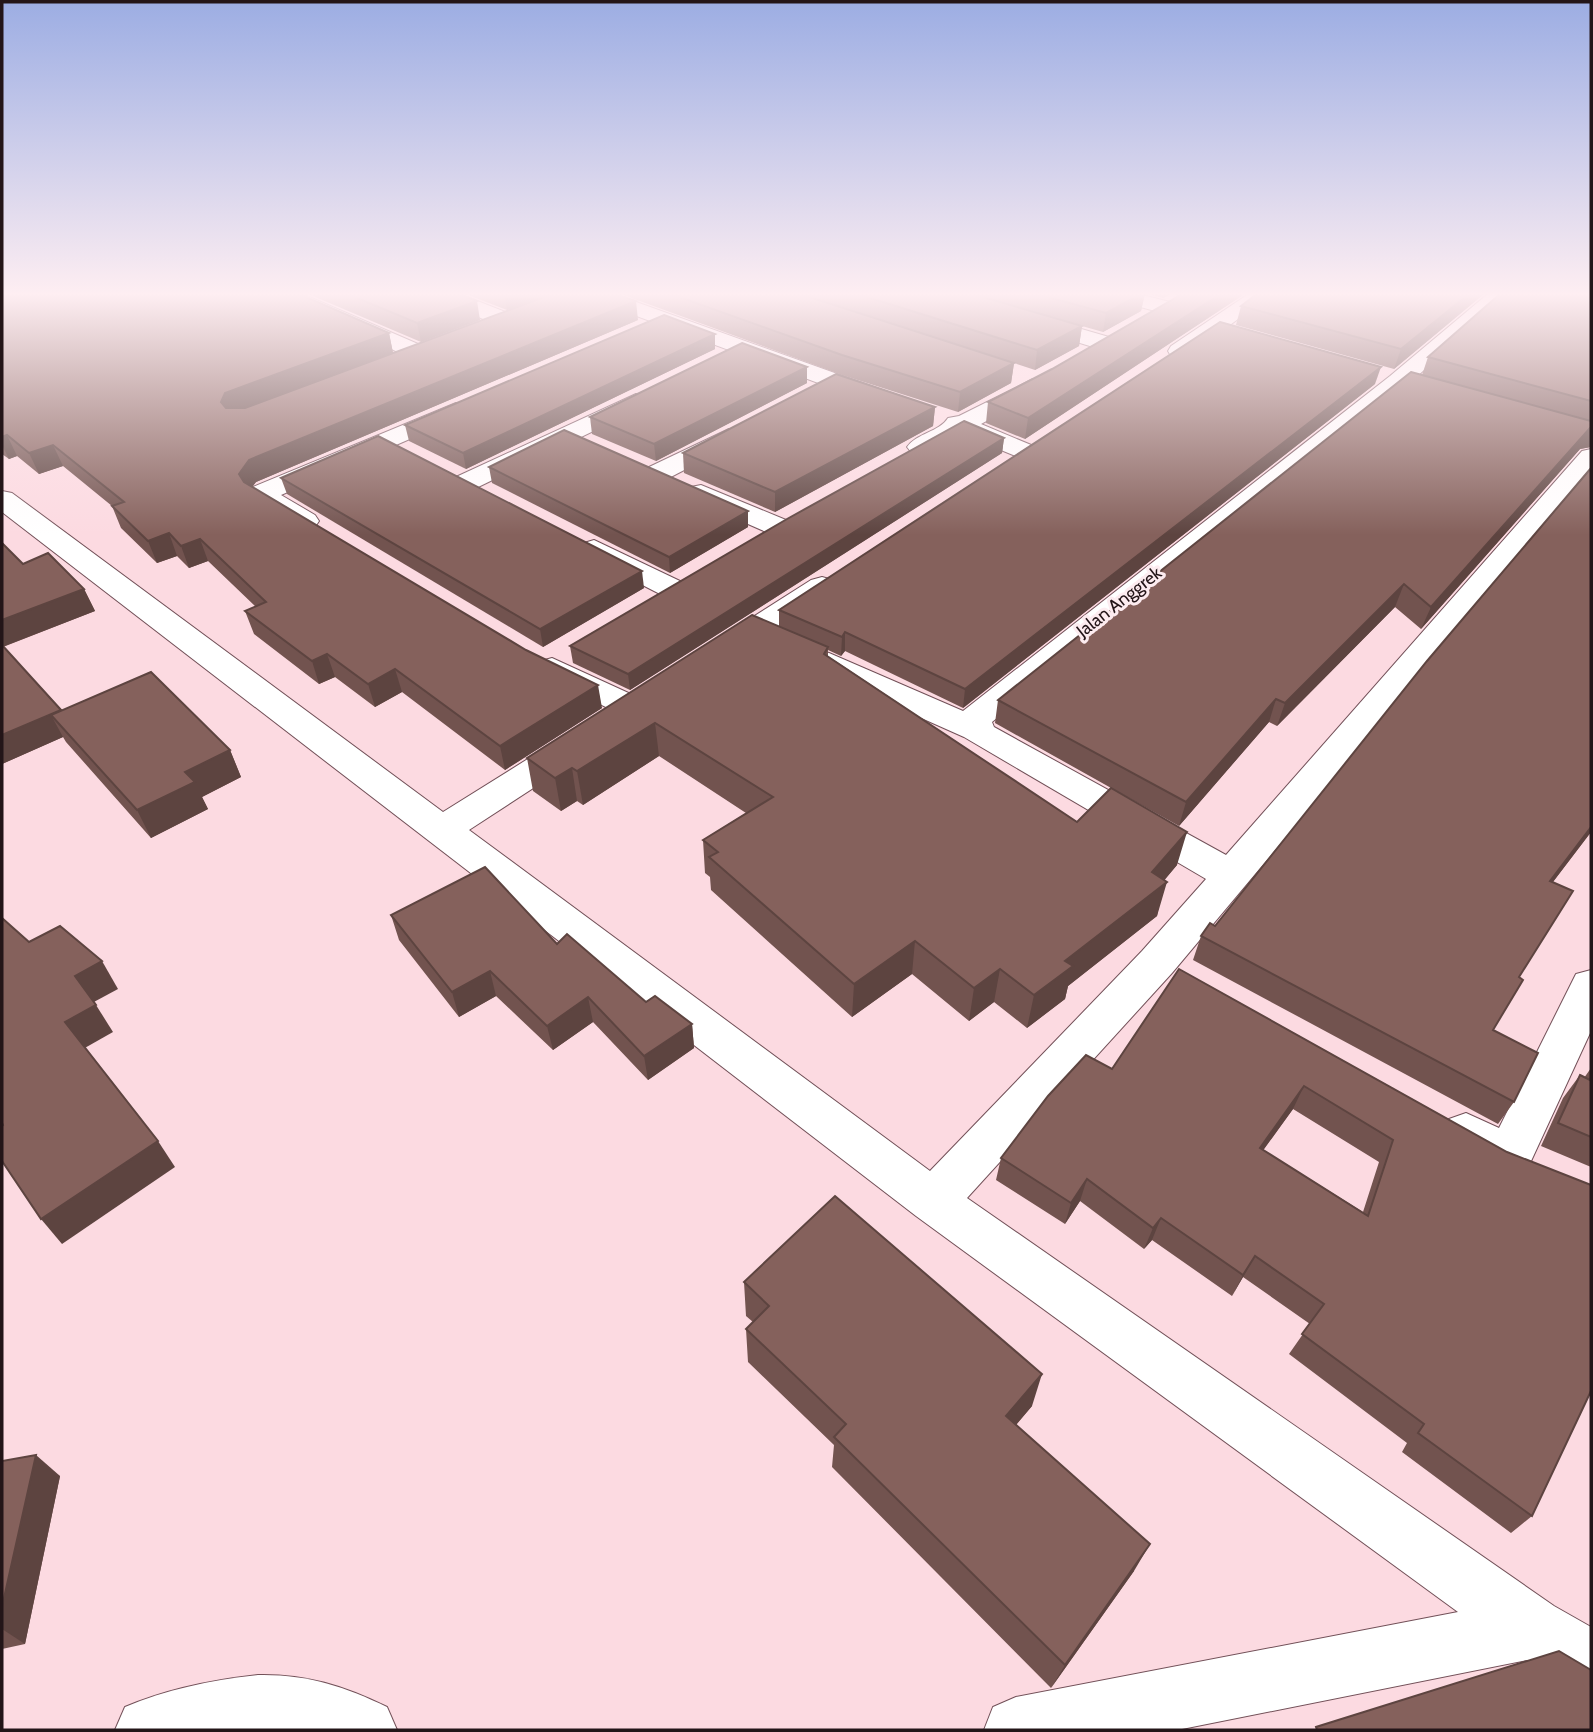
<svg xmlns="http://www.w3.org/2000/svg" width="1593" height="1732" viewBox="0 0 1593 1732" font-family="Cabin,sans-serif">
	<rect width="100%" height="100%" fill="#fcdae1"/>
	<g fill="none" stroke-linecap="round" stroke-linejoin="round">
		<g stroke="#725058" stroke-width="2">
			<g id="minor">
				<polygon points="273,293 300,293 425,347 428,352 425,357 409,357 276,297"/>
				<polygon points="429,293 457,293 513,315 516,320 513,325 497,325 432,297"/>
				<polygon points="582,293 611,293 885,391 888,396 885,401 867,401 585,297"/>
				<polygon points="926,293 957,293 1109,337 1112,342 1109,347 1093,347 929,297"/>
				<polygon points="1101,293 1134,293 1174,303 1177,308 1166,314 1104,297"/>
				<polygon points="1250,293 1274,293 1187,356 1171,356 1168,351 1171,346"/>
				<polygon points="1489,293 1511,293 1406,386 992,722 994,727 1226,855 1582,451 1591,449 1591,473 1172,973 967,1198 1554,1606 1591,1627 1591,1693 1527,1660 1177,1730 984,1730 993,1707 1016,1697 1458,1612 916,1216 2,512 2,491 12,493 443,812 563,737 575,734 587,737 592,745 587,753 469,830 930,1171 1142,951 1206,879 964,737 807,667 802,660 807,653 818,650 829,653 963,711 1390,376"/>
				<path d="M1033,379L1041,381L1045,386L1041,391L981,424L1036,447L1040,452L1036,457H1018L962,434L929,452H911L907,447C917,433 939,432 948,418L959,416Z"/>
				<polygon points="636,394 645,396 648,401 645,406 474,489 456,489 452,483 456,477"/>
				<path d="M456,403L465,405L468,410L465,415L281,495L315,515L319,521L315,527C293,532 272,513 253,502L249,496L253,487Z"/>
				<polygon points="729,429 738,432 742,437 738,442 665,480 647,480 643,474 647,468"/>
				<polygon points="701,485 786,520 790,526 786,532 776,534 766,532 691,499 687,493 691,487"/>
				<polygon points="594,540 682,582 686,588 682,594 671,597 660,594 584,555 580,549 584,543"/>
				<polygon points="822,577 833,580 837,586 833,592 734,657 723,660 712,657 707,650 712,643 811,580"/>
				<polygon points="552,658 646,701 651,708 646,715 634,718 622,715 541,675 536,668 541,661"/>
				<polygon points="1591,970 1591,1031 1526,1172 1509,1178 1449,1147 1443,1133 1449,1119 1466,1113 1499,1128 1576,974"/>
				<path d="M258,1675C306,1674 344,1686 387,1707L397,1730H115L125,1707C167,1689 212,1680 258,1675Z"/>
			</g>
		</g>
		<use href="#minor" fill="#fff" fill-rule="evenodd"/>
	</g>
	<g fill="#72534f" fill-rule="evenodd">
		<polygon points="2,293 389,333 393,353 638,320 256,482 252,487 602,708 505,770 402,692 375,707 335,677 319,684 254,634 245,611 256,607 208,561 189,568 177,556 157,563 121,528 112,506 63,466 39,474 17,456 9,459 2,454"/>
		<polygon points="306,293 457,293 480,320 421,342"/>
		<polygon points="463,293 554,293 507,310"/>
		<polygon points="618,293 1173,293 1163,298 1145,293 1141,311 1103,332 1082,326 1079,346 1035,370 1014,363 1011,383 958,412 842,375"/>
		<polygon points="1184,293 1246,293 1025,439 986,423 988,402 1052,369"/>
		<polygon points="1485,293 1394,369 1236,325 1241,306"/>
		<polygon points="1591,293 1591,447 1580,449 1421,629 1395,607 1277,726 1269,722 1179,826 995,723 998,700 1422,375 1428,357"/>
		<polygon points="715,334 715,349 466,469 409,441 405,425"/>
		<polygon points="807,367 807,383 656,461 592,434 590,417"/>
		<polygon points="1375,384 963,708 845,651 841,656 828,650 828,656 1077,822 1177,865 1164,880 1157,916 1068,986 1065,999 1027,1028 994,1002 969,1021 912,974 852,1017 711,890 710,877 705,873 703,840 746,813 659,756 583,805 577,801 561,811 533,791 527,758 779,626 779,610"/>
		<polygon points="935,407 933,426 775,512 684,473 683,453"/>
		<polygon points="1004,438 1002,453 630,690 573,663 570,646"/>
		<polygon points="489,467 748,511 748,527 670,573 492,483"/>
		<polygon points="1591,468 1591,832 1553,882 1519,977 1493,1030 1514,1102 1498,1124 1193,960 1201,936 1215,926"/>
		<polygon points="281,478 644,588 543,647 287,494"/>
		<polygon points="2,543 23,564 84,589 95,611 3,647 62,710 230,750 241,777 202,797 208,809 151,838 66,742 63,737 2,764"/>
		<polygon points="391,915 557,944 646,1002 692,1024 694,1048 648,1080 593,1022 553,1050 496,996 459,1017 399,940"/>
		<path d="M1179,969L1507,1152L1532,1516L1511,1533L1402,1452L1407,1443L1289,1354L1310,1324L1243,1277L1232,1296L1152,1240L1144,1249L1080,1201L1065,1224L996,1180L1001,1158L1112,1069ZM1293,1109L1379,1162L1363,1212L1263,1150Z"/>
		<polygon points="1591,1068 1591,1167 1541,1146 1563,1098 1580,1075 1584,1078"/>
		<polygon points="744,1282 1032,1406 1016,1425 1134,1571 1051,1688 832,1467 834,1445 748,1362 746,1329 753,1322 746,1316"/>
		<polygon points="2,1461 60,1476 25,1644 2,1649"/>
	</g>
	<g fill="#5d4440">
		<polygon points="504,293 554,293 507,310"/>
		<polygon points="1143,293 1145,293 1141,311 1103,332 1106,313"/>
		<polygon points="1164,293 1173,293 1163,298"/>
		<polygon points="1222,293 1246,293 1025,439 1028,418"/>
		<polygon points="1470,293 1485,293 1394,369 1401,349"/>
		<polygon points="477,301 480,320 421,342 417,323"/>
		<polygon points="636,301 638,320 256,482 246,495 239,474 249,460"/>
		<polygon points="1082,326 1079,346 1035,370 1037,350"/>
		<polygon points="389,333 393,353 232,414 221,402 225,393"/>
		<polygon points="715,334 715,349 466,469 463,453"/>
		<polygon points="1014,363 1011,383 958,412 960,392"/>
		<polygon points="807,367 807,383 656,461 654,444"/>
		<polygon points="1381,367 1375,384 963,708 965,689"/>
		<polygon points="935,407 933,426 775,512 775,492"/>
		<polygon points="1590,428 1591,428 1591,447 1580,449 1421,629 1431,607"/>
		<polygon points="7,435 17,456 9,459 2,445 2,437"/>
		<polygon points="1004,438 1002,453 630,690 628,674"/>
		<polygon points="53,445 63,466 39,474 29,453"/>
		<polygon points="748,511 748,527 670,573 669,557"/>
		<polygon points="169,533 177,556 157,563 148,541"/>
		<polygon points="200,539 208,561 189,568 181,546"/>
		<polygon points="642,571 644,588 543,647 540,629"/>
		<polygon points="1404,584 1395,607 1277,726 1285,703"/>
		<polygon points="84,589 95,611 2,647 2,620"/>
		<polygon points="845,632 845,651 841,656 842,637"/>
		<polygon points="327,654 335,677 319,684 312,661"/>
		<polygon points="395,669 402,692 375,707 368,684"/>
		<polygon points="598,685 602,708 505,770 500,746"/>
		<polygon points="1276,699 1269,722 1179,826 1186,802"/>
		<polygon points="61,710 51,715 63,737 2,764 2,735"/>
		<polygon points="655,723 659,756 583,805 577,771"/>
		<polygon points="230,750 241,777 202,797 208,809 151,838 137,810 185,772"/>
		<polygon points="572,768 577,801 561,811 555,778"/>
		<polygon points="1591,827 1591,832 1536,904 1550,881"/>
		<polygon points="1187,832 1177,865 1153,894 1167,882 1157,916 1068,986 1065,999 1027,1028 1034,995 1065,961 1152,872"/>
		<polygon points="915,941 912,974 852,1017 854,984"/>
		<polygon points="102,961 118,989 92,1003 75,976"/>
		<polygon points="1000,969 994,1002 969,1021 974,988"/>
		<polygon points="490,971 496,996 459,1017 452,992"/>
		<polygon points="588,997 593,1022 553,1050 547,1026"/>
		<polygon points="96,1005 113,1032 83,1049 65,1022"/>
		<polygon points="692,1024 694,1048 648,1080 644,1056"/>
		<polygon points="1304,1086 1293,1109 1249,1170 1260,1148"/>
		<polygon points="158,1141 175,1167 62,1244 41,1219"/>
		<polygon points="1087,1179 1080,1201 1065,1224 1071,1203"/>
		<polygon points="1161,1218 1152,1240 1144,1249 1153,1228"/>
		<polygon points="1255,1256 1243,1277 1232,1296 1243,1275"/>
		<polygon points="1042,1374 1032,1406 997,1447 1006,1416"/>
		<polygon points="36,1455 60,1476 25,1644 2,1629 2,1607"/>
		<polygon points="1150,1544 1134,1571 1051,1688 1065,1665"/>
	</g>
	<g fill="#85615c" stroke="#5d4440" stroke-width="2" fill-rule="evenodd">
		<polygon points="2,293 297,293 389,333 225,393 221,402 226,408 245,408 555,293 613,293 636,301 249,460 239,474 244,482 526,650 598,685 500,746 395,669 368,684 327,654 312,661 245,611 266,602 200,539 181,546 169,533 148,541 112,506 124,502 53,445 29,453 7,435 2,437"/>
		<polygon points="345,293 457,293 477,301 417,323"/>
		<polygon points="668,293 797,293 1014,363 960,392 842,355"/>
		<polygon points="854,293 969,293 1082,326 1037,350"/>
		<polygon points="1033,293 1143,293 1106,313"/>
		<polygon points="1184,293 1222,293 1028,418 988,402 1052,369"/>
		<polygon points="1258,293 1470,293 1401,349 1241,306"/>
		<polygon points="1501,293 1591,293 1591,401 1428,357"/>
		<polygon points="664,315 715,334 463,453 405,425"/>
		<polygon points="1220,322 1381,367 965,689 845,632 842,637 779,610"/>
		<polygon points="742,343 807,367 654,444 590,417"/>
		<polygon points="1411,372 1591,421 1591,428 1590,428 1431,607 1404,584 1285,703 1276,699 1186,802 998,700"/>
		<polygon points="836,374 935,407 775,492 683,453"/>
		<polygon points="964,421 1004,438 628,674 570,646 787,519"/>
		<polygon points="564,430 748,511 669,557 489,467"/>
		<polygon points="378,436 642,571 540,629 281,478"/>
		<polygon points="1591,468 1591,827 1550,881 1573,891 1519,977 1523,980 1493,1030 1538,1053 1514,1102 1201,936 1210,923 1215,926 1427,661"/>
		<polygon points="2,543 23,564 48,553 84,589 2,620"/>
		<polygon points="752,615 828,647 824,654 1077,822 1111,788 1187,832 1152,872 1167,882 1065,961 1073,966 1034,995 1000,969 974,988 915,941 854,984 709,857 718,852 703,840 773,797 655,723 577,771 572,768 555,778 527,758"/>
		<polygon points="2,645 61,710 2,735"/>
		<polygon points="151,672 230,750 185,772 195,782 137,810 51,715"/>
		<polygon points="485,867 557,944 567,934 646,1002 655,996 692,1024 644,1056 588,997 547,1026 490,971 452,992 391,915"/>
		<polygon points="2,918 29,942 60,926 102,961 75,976 96,1005 65,1022 158,1141 41,1219 2,1161 2,1126 3,1125 2,1123"/>
		<path d="M1179,969L1507,1152L1591,1185V1391L1532,1516L1418,1433L1424,1424L1302,1334L1324,1304L1255,1256L1243,1275L1161,1218L1153,1228L1087,1179L1071,1203L1001,1158L1048,1096L1086,1055L1112,1069ZM1304,1086L1393,1140L1368,1216L1260,1148Z"/>
		<polygon points="1580,1075 1590,1080 1591,1077 1591,1137 1558,1123"/>
		<polygon points="835,1196 1042,1374 1006,1416 1150,1544 1065,1665 834,1437 846,1424 746,1329 769,1306 744,1282"/>
		<polygon points="36,1455 2,1607 2,1461"/>
		<polygon points="1559,1651 1591,1670 1591,1730 1317,1730 1316,1727"/>
	</g>
	<linearGradient id="sky" x2="0" y2="1"><stop stop-color="#9cade3"/><stop offset="0.55" stop-color="#feeef2"/><stop offset="1" stop-color="#feeef2" stop-opacity="0"/></linearGradient>
	<rect width="1593" height="535" fill="url(#sky)"/>
	<g text-anchor="middle" stroke-width="6" stroke-linejoin="round" paint-order="stroke">
		<g font-size="18" fill="#231518" stroke="#fdecf0">
			<text transform="translate(1119 602) rotate(-38)" y="6">Jalan Anggrek</text>
		</g>
	</g>
	<rect width="1593" height="1732" fill="none" stroke="#231518" stroke-width="7"/>
</svg>
